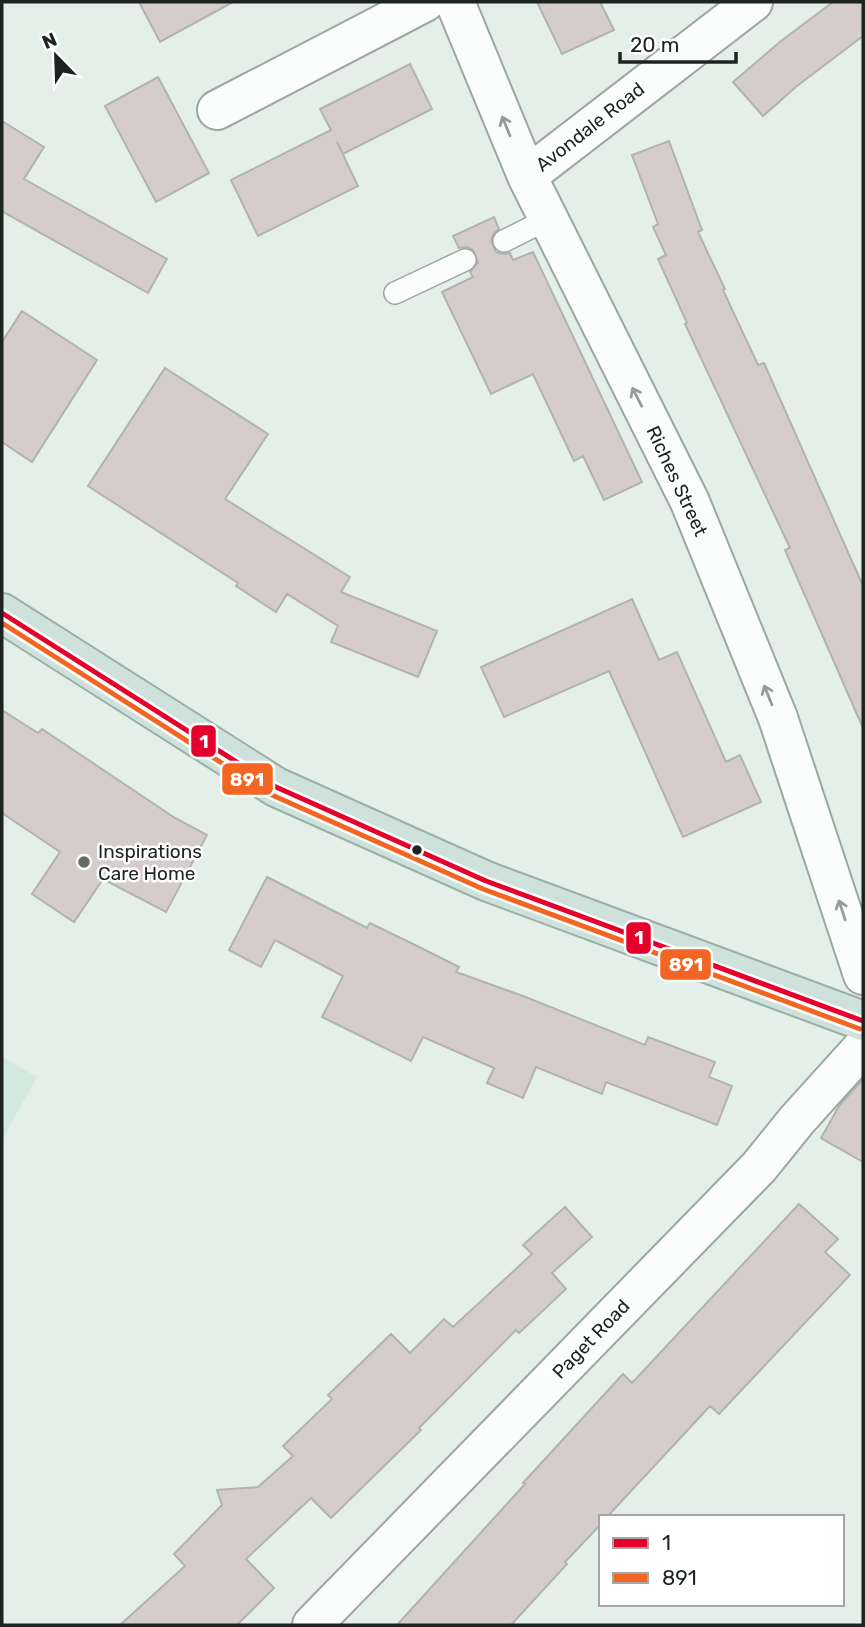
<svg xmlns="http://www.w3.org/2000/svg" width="865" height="1627" font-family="Rubik,sans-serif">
<rect width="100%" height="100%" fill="#e4efea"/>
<path fill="#d3e8de" d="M2 1057 37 1077 2 1140Z"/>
<path fill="#d5cdcb" stroke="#b2b3b1" stroke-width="2" d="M139 2H233L160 42Z
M537 2H600L614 30 562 54Z
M833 2H863V36L797 86 763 116 733 82 781 41Z
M410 64 432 109 343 154 337 142 358 186 258 236 231 180 331 130 320 109Z
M158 77 209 173 156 202 105 106Z
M2 121 44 147 24 179 167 259 148 293 3 212 2 214Z
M669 141 702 230 698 232 725 289 723 290 758 365 764 363 863 586V728L785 550 790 548 685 324 687 323 658 259 666 255 653 227 658 224 632 155Z
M494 217 499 229 493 234 491 241 496 252 503 254 510 253 513 260 533 252 642 482 604 500 583 456 574 461 533 374 491 394 442 292 473 277 470 272 478 262 473 250 467 247 459 248 453 236Z
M22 311 97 360 32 462 2 442V342Z
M165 368 268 434 225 499 350 577 341 592 437 631 418 677 331 642 338 626 287 594 276 612 236 586 238 583 88 486Z
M632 599 659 660 677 652 726 762 740 755 761 802 683 837 609 671 504 717 481 667Z
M2 710 38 733 42 729 175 818 207 835 166 912 103 879 74 922 32 894 60 852 2 813Z
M267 877 367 928 370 923 413 944 459 967 456 972 523 996 645 1045 648 1037 715 1062 709 1077 732 1086 717 1125 606 1082 602 1094 536 1067 523 1098 487 1083 494 1068 423 1037 411 1061 322 1017 343 976 275 940 261 967 229 950Z
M863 1079V1162L821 1138 839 1106Z
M799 1204 838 1239 825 1252 850 1275 719 1414 710 1406 607 1517H601V1524L565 1562 567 1564 511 1625H397L525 1484 523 1483 623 1374 632 1383Z
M565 1207 592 1237 552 1273 566 1289 519 1333 516 1330 419 1428 421 1430 331 1518 311 1498 246 1559 274 1588 237 1625H120L185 1566 174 1554 222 1505 217 1490 258 1487 293 1456 283 1446 332 1399 328 1395 391 1334 410 1353 444 1319 453 1327 532 1254 523 1245Z"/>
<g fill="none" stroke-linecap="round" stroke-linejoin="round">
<g stroke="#9ea6a2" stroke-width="24">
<path id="lane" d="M504 241 548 219
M395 293 465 260"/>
</g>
<g stroke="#9ea6a2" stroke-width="42">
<path id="street" d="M455 2 527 176 690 502 778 718 863 975
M217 110 425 2
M527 176 753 2"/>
</g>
<g stroke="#9ea6a2" stroke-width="42">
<path id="secondary" d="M312 1625 759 1167 797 1120 863 1047"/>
</g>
<g stroke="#98b1a8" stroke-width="42">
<path id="highway" d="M2 613 276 787 486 881 863 1021"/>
</g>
<use href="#lane" stroke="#fbfdfc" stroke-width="21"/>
<use href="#street" stroke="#fbfdfc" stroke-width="38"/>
<use href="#secondary" stroke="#fbfdfc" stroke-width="38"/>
<use href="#highway" stroke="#cee1db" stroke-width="38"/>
<g stroke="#fff" stroke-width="10">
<path id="bus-1" d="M2 613 276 787 486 881 863 1021"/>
</g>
<g stroke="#fff" stroke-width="10">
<path id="bus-2" d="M2 623 272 795 483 889 860 1029"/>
</g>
<use href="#bus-1" stroke="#e4002b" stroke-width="5"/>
<use href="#bus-2" stroke="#f26522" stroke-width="5"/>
</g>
<defs><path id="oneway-shaft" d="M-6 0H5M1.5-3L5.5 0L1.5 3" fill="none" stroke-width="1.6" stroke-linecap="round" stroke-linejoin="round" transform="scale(1.75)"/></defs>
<g stroke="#979b99">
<use href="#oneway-shaft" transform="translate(506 126) rotate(-112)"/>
<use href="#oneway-shaft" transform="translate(637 397) rotate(-117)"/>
<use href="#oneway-shaft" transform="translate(768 695) rotate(-112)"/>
<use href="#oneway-shaft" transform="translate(842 910) rotate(-108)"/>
</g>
<circle fill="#1c2421" stroke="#fff" stroke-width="2.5" cx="417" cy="850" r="6"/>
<circle fill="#626b67" stroke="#fff" stroke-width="2.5" cx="84" cy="862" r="7"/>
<g text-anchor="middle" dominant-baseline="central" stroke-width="5" stroke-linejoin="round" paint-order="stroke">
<g font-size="19" fill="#1c2421" stroke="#fff">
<text transform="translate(590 127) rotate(-38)">Avondale Road</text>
<text transform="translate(677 481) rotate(65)">Riches Street</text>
<text transform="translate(591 1339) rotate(-46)">Paget Road</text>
</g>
<g font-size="19" fill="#1c2421" stroke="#fff" text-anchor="start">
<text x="98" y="851">Inspirations<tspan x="98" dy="22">Care Home</tspan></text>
</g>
</g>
<g stroke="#fff" stroke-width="2.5">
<rect x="190" y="724" width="27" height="34" rx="7" fill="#e4002b"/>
<rect x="221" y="762" width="53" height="34" rx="7" fill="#f26522"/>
<rect x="625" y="921" width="27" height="34" rx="7" fill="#e4002b"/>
<rect x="659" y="948" width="53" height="33" rx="7" fill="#f26522"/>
</g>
<g font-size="19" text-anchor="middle" font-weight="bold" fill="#fff">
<text x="204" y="748">1</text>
<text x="247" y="786">891</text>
<text x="639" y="944">1</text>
<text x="686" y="971">891</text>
</g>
<rect width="865" height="1627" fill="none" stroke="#1c2421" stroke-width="7"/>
<rect x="599" y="1515" width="245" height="91" fill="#ffffff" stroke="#a4a7a6" stroke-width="2"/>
<rect x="613" y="1538" width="35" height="10" fill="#e4002b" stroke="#a4a7a6" stroke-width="2"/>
<text x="662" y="1550" font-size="21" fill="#1c2421">1</text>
<rect x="613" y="1573" width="35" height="10" fill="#f26522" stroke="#a4a7a6" stroke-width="2"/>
<text x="662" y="1585" font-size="21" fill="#1c2421">891</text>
<g transform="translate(56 56) rotate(337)" stroke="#ffffff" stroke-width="5" paint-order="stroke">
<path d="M0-5L12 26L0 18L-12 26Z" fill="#1c2421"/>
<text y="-10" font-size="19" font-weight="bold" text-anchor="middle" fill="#1c2421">N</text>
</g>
<path d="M620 52v10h116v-10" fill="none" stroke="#1c2421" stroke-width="3.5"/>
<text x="630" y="52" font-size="21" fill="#1c2421" stroke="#ffffff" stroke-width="5" paint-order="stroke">20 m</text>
</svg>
